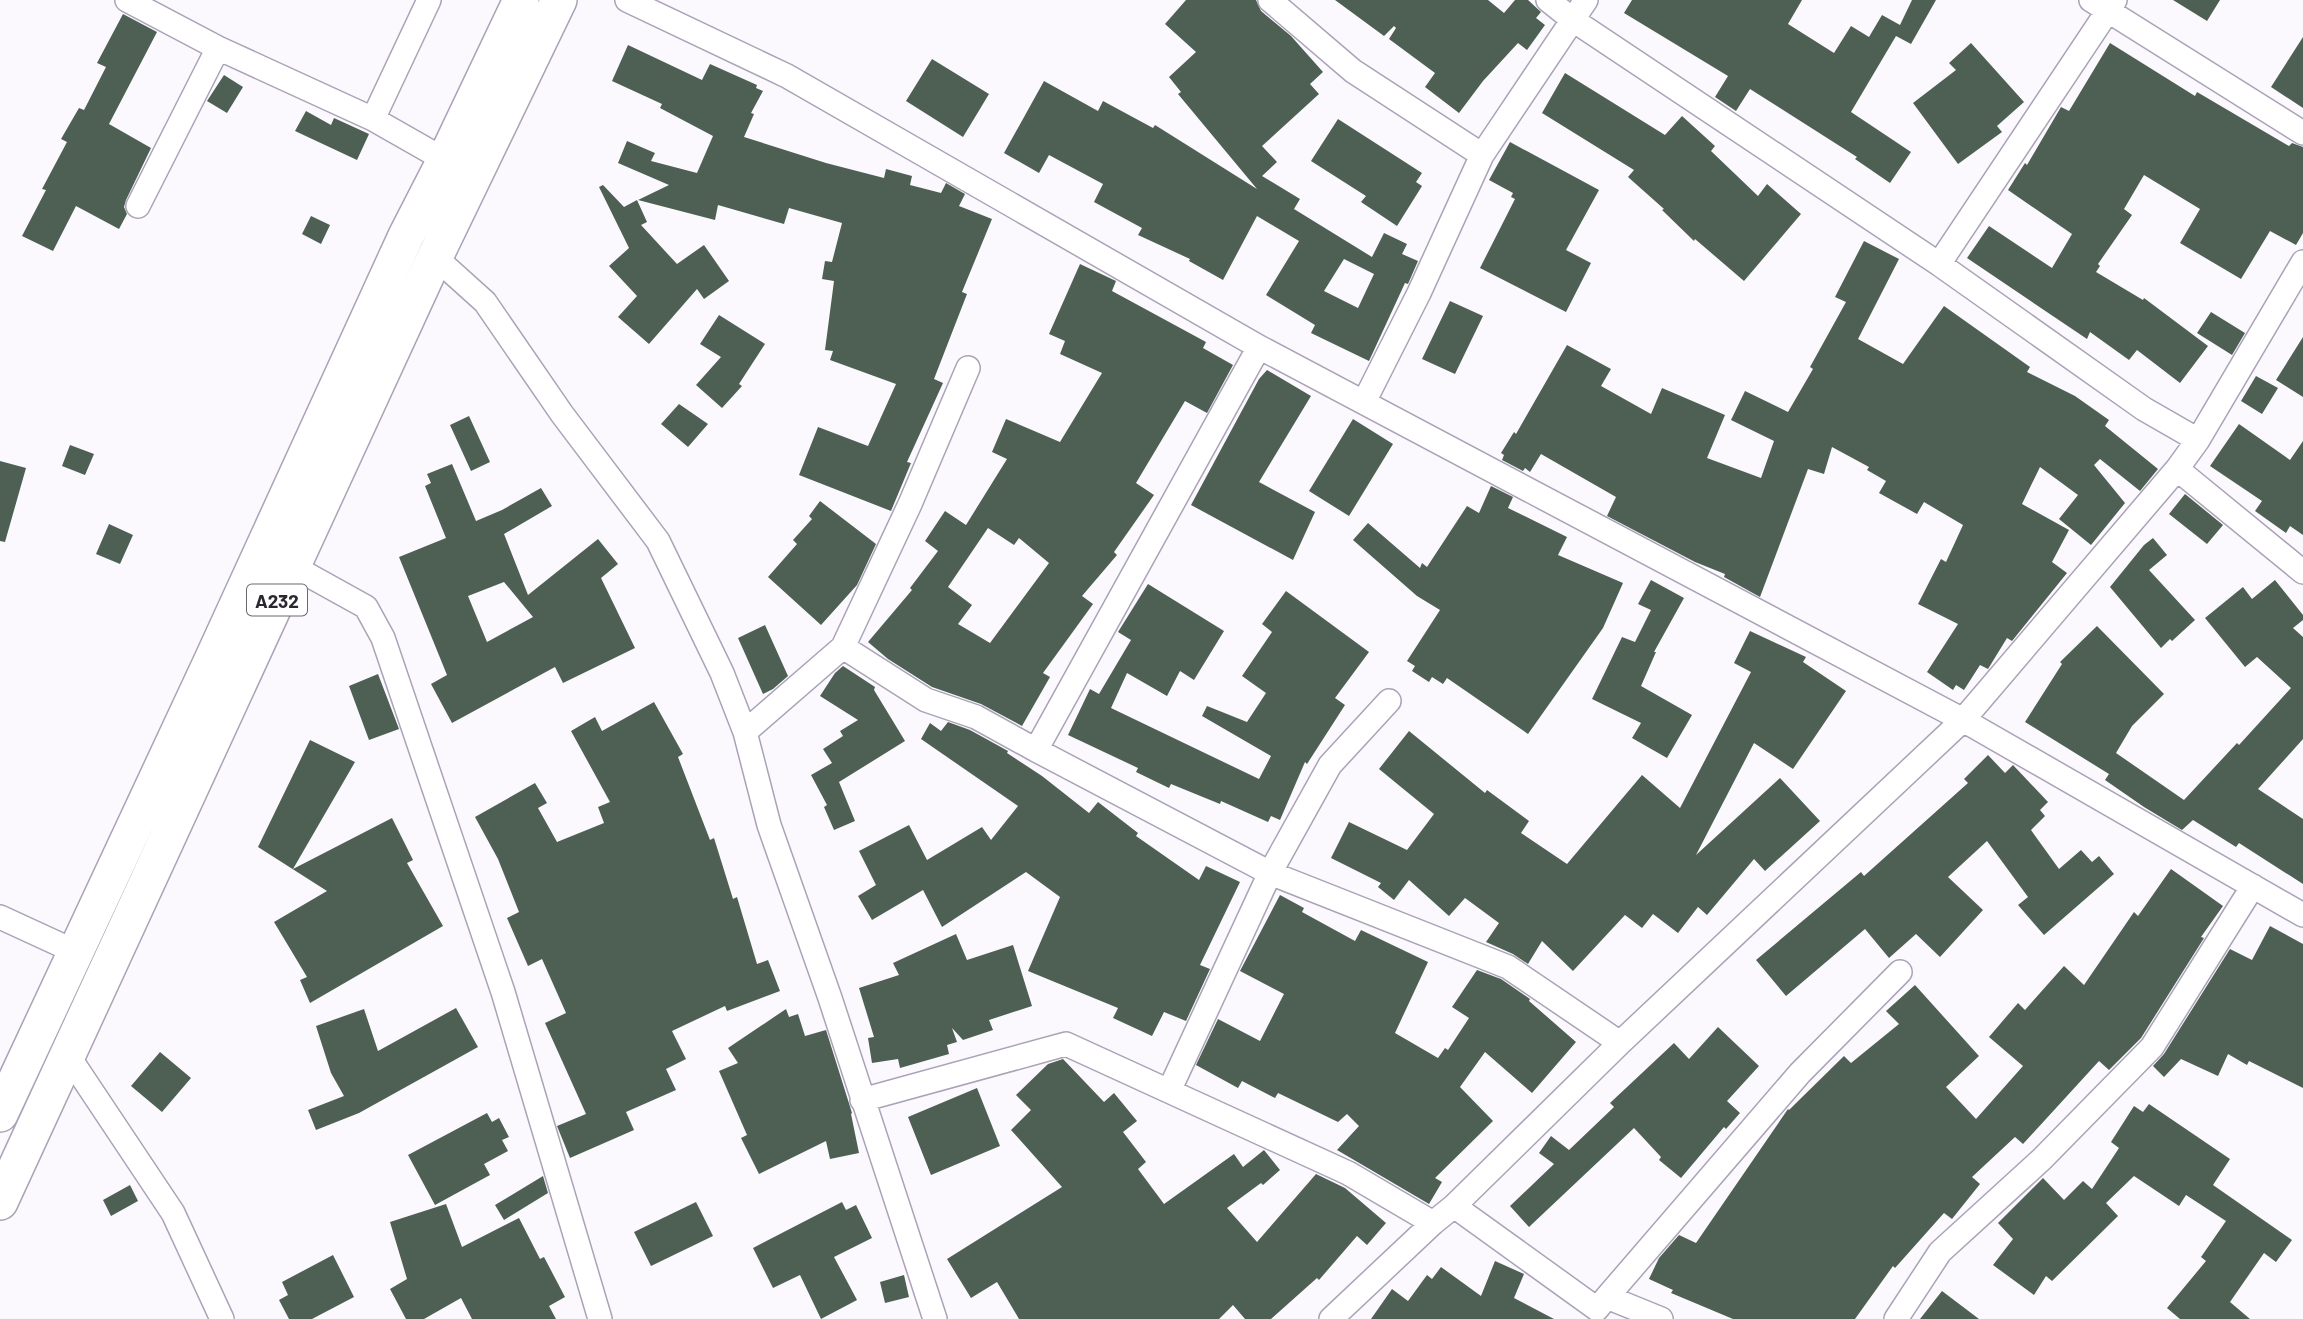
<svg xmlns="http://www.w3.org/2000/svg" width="2303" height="1319" font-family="Barlow,sans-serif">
<rect width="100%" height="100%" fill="#fbf9fe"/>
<path fill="#4d6053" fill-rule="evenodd" d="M1186 0H1256L1261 11 1291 36 1323 72 1310 84 1319 94 1262 146 1277 162 1262 176 1300 199 1294 209 1372 257 1384 233 1407 244 1402 254 1418 261 1408 284 1405 283 1369 361 1311 333 1315 325 1266 295 1299 241 1257 216 1223 280 1189 261 1190 259 1138 235 1142 228 1094 202 1103 184 1049 155 1039 173 1004 153 1044 81 1098 111 1103 101 1153 128 1155 125 1257 189 1178 94 1181 92 1169 77 1196 52 1165 24ZM1344 259 1374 274 1358 308 1324 291Z
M1335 0H1488L1504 13 1515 0H1528L1541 12 1536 18 1545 25 1527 50 1518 43 1483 81 1459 113 1425 87 1435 73 1389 39 1396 28 1394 26 1384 36Z
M1632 0H1802L1788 24 1834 53 1851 26 1869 37 1882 15 1900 25 1912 0H1936L1911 44 1896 36 1851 112 1911 152 1890 183 1855 159 1857 157 1750 89 1736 111 1715 97 1728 76 1624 13Z
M2173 0H2220L2207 21Z
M123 14 157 32 109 124 151 148 126 200 124 207 127 214 119 229 76 206 53 251 22 236 46 190 42 189 67 142 61 139 79 108 84 110 106 67 97 63Z
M2303 37V108L2271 87Z
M1971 43 2024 102 1997 126 2002 132 1958 164 1913 103 1956 70 1949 63Z
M2110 43 2195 96 2197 92 2289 146 2292 143 2303 147V233L2296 245 2270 231 2241 279 2180 243 2200 209 2144 175 2124 209 2132 215 2098 264 2100 266 2096 272 2143 300 2144 298 2208 346 2180 383 2137 350 2129 360 2090 332 2087 339 1967 258 1989 226 2052 268 2072 234 2008 190 2025 163 2027 165 2061 107 2069 111Z
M628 45 702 80 710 64 757 85 756 88 763 91 751 113 754 114 744 137 826 163 884 178 886 169 912 176 910 185 941 193 946 183 965 194 959 206 992 219 962 292 967 294 934 379 943 383 907 462 911 463 891 511 799 475 818 427 868 446 896 384 830 360 833 351 825 350 834 281 822 279 825 261 832 262 842 223 789 208 784 224 718 205 715 220 638 200 669 185 618 163 627 141 655 153 651 161 697 173 713 136 660 108 662 104 612 81Z
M932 59 989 94 963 137 906 101Z
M1565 73 1665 135 1682 116 1715 146 1711 151 1758 196 1767 184 1801 214 1744 281 1695 239 1694 241 1662 210 1664 209 1628 177 1634 170 1542 113Z
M224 75 243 87 227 113 207 101Z
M306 111 331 125 334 118 369 134 357 160 295 131Z
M1338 119 1422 173 1416 182 1422 186 1397 226 1361 202 1366 196 1311 161Z
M1510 142 1599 190 1566 250 1591 263 1566 312 1480 268 1515 199 1511 197 1513 193 1489 180Z
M603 185 624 207 637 200 647 222 641 225 677 264 704 245 729 281 704 299 697 289 649 344 618 317 637 296 609 266 629 248 599 187Z
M311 216 330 225 321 244 302 234Z
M1864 241 1899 259 1858 339 1903 364 1944 306 2030 367 2027 372 2075 396 2109 420 2105 426 2158 469 2140 491 2100 459 2094 465 2125 503 2091 545 2059 519 2078 495 2040 467 2022 504 2069 530 2052 562 2067 573 2012 641 2007 638 1988 669 1980 665 1964 690 1956 685 1953 690 1927 672 1958 624 1918 604 1941 559 1946 562 1963 525 1924 502 1917 514 1879 493 1886 481 1867 470 1869 467 1832 447 1824 474 1808 469 1760 597 1724 577 1725 574 1695 562 1607 516 1616 497 1541 454 1530 472 1525 468 1523 471 1502 460 1504 455 1501 453 1514 432 1516 434 1567 345 1611 369 1601 386 1651 414 1662 388 1725 415 1707 458 1761 478 1774 441 1731 420 1745 391 1788 412 1813 369 1810 367 1846 302 1835 297Z
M1080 264 1116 281 1112 291 1206 342 1203 348 1233 365 1207 413 1185 401 1136 483 1154 495 1114 552 1117 555 1082 596 1093 604 1043 673 1050 677 1022 726 981 704 932 687 888 659 868 642 912 590 910 588 938 551 925 541 945 511 966 525 1007 459 992 452 1006 419 1060 442 1102 373 1060 354 1065 341 1049 334ZM988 528 1014 545 1019 538 1049 563 990 643 958 624 972 605 948 587Z
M1450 301 1483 316 1455 374 1422 359Z
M2211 312 2245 333 2232 355 2197 333Z
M719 315 765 344 739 384 742 386 722 408 696 385 721 357 700 344Z
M2303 337V397L2276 380Z
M1267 370 1311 396 1259 482 1315 512 1293 560 1191 505 1259 379Z
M2256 376 2278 388 2262 414 2241 401Z
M679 404 708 424 688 447 661 424Z
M469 416 490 462 471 471 450 425Z
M1353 419 1393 444 1349 516 1309 491Z
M2239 424 2290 460 2303 441V535L2290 526 2286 533 2255 511 2262 501 2210 466Z
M70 445 94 454 85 475 62 466Z
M0 461 26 468 5 542 0 541Z
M452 464 476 521 502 510 541 488 552 506 504 534 528 595 598 539 618 564 601 578 635 648 563 683 555 667 452 723 431 684 447 675 399 557 446 538 425 486 431 483 427 474ZM504 582 533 617 487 642 468 596Z
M1491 486 1513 497 1508 508 1567 537 1558 555 1623 583 1603 628 1528 734 1447 678 1443 684 1432 677 1429 682 1412 671 1415 666 1407 661 1440 610 1417 596 1353 540 1368 523 1420 568 1422 563 1427 567 1467 506 1479 513Z
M2185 494 2223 525 2207 544 2169 514Z
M820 501 876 544 857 585 821 625 768 577 797 544 793 540 812 519 809 516Z
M109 524 133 535 120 564 96 554Z
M2153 538 2167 555 2149 570 2195 620 2172 641 2170 639 2161 648 2110 587 2144 545Z
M1651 580 1684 598 1654 652H1656L1641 686 1692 715 1667 758 1632 738 1641 723 1592 699 1622 637 1635 642 1651 610 1638 604Z
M2275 580 2303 615V620L2293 628 2303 637V739L2258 789 2303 819V884L2239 843 2236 847 2193 820 2182 830 2144 807 2105 780 2109 774 2025 722 2062 664 2060 662 2097 626 2164 694 2132 726 2116 753 2184 800 2237 743 2239 745 2291 688 2257 657 2245 667 2205 618 2243 587 2252 599Z
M1148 584 1224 631 1194 680 1180 671 1167 696 1127 673 1111 708 1259 779 1271 756 1202 716 1207 706 1247 722 1266 693 1242 676 1272 632 1262 624 1286 591 1369 652 1335 698 1345 705 1307 764 1305 762 1280 820 1271 816 1268 822 1221 801 1220 804 1171 784 1169 788 1136 772 1138 768 1068 735 1090 689 1099 694 1131 640 1118 632Z
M765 625 788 676 773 689 763 694 738 638Z
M1750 631 1806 657 1803 662 1846 691 1793 769 1754 743 1696 855 1780 778 1820 821 1765 871 1754 859 1707 915 1698 907 1678 933 1653 914 1642 928 1625 915 1573 971 1542 941 1528 964 1513 954 1486 942 1499 923 1465 898 1449 916 1409 880 1394 900 1378 887 1381 883 1331 858 1349 822 1407 850 1434 814 1379 769 1409 731 1485 793 1487 790 1529 821 1521 833 1567 864 1642 775 1680 808 1751 672 1734 663Z
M843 666 875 687 874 690 905 741 839 782 855 821 834 830 824 807 827 805 811 775 832 763 823 749 843 736 840 731 858 720 820 696 835 673Z
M378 674 399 729 369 740 349 686Z
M654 702 683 754 678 757 710 840 714 838 733 899 737 897 757 964 768 960 780 991 727 1011 725 1006 672 1031 686 1059 666 1069 676 1090 626 1112 634 1130 570 1158 557 1126 586 1114 545 1023 566 1013 542 959 528 966 507 918 519 912 498 859 475 817 535 783 547 803 538 808 557 842 604 823 598 807 610 802 571 731 595 717 602 731Z
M948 722 970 730 1008 751 1007 753 1042 776 1089 813 1098 802 1138 833 1136 836 1199 880 1206 866 1240 882 1200 965 1210 969 1186 1021 1164 1012 1152 1036 1113 1018 1118 1008 1028 971 1060 897 1026 872 942 927 923 890 872 920 858 896 876 885 859 851 909 825 927 860 982 827 991 840 1018 806 921 739 930 723 941 731Z
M310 740 355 762 293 869 392 818 413 860 407 863 443 926 310 1003 300 980 307 977 274 922 327 891 258 847Z
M1988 755 2005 773 2013 765 2048 802 2040 810 2045 816 2031 830 2059 869 2081 850 2092 862 2099 856 2114 874 2044 935 2018 905 2028 897 1987 841 1948 877 1983 910 1940 957 1916 934 1889 958 1865 929 1786 996 1756 960 1861 872 1864 876 1968 783 1964 779Z
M2171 869 2223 906 2201 937 2204 938 2141 1038 2109 1070 2099 1061 2023 1144 2015 1137 1972 1177 1980 1184 1952 1219 1944 1213 1895 1268 1893 1266 1855 1319H1733L1671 1293 1673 1290 1649 1279 1659 1258 1679 1235 1696 1243 1788 1109 1789 1110 1844 1056 1851 1063 1899 1024 1886 1011 1915 985 1979 1056 1946 1087 1976 1119 2023 1066 1989 1037 2018 1003 2025 1010 2064 966 2084 985 2134 912 2138 916Z
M1280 895 1304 908 1302 912 1355 941 1361 930 1428 962 1395 1033 1438 1058 1445 1048 1448 1050 1469 1018 1452 1007 1477 970 1501 979 1530 999 1529 1001 1576 1042 1532 1093 1485 1052 1460 1087 1493 1121 1435 1178 1442 1182 1429 1204 1337 1150 1359 1126 1347 1114 1338 1122 1278 1093 1275 1098 1242 1081 1238 1088 1196 1065 1218 1019 1260 1041 1284 994 1240 971Z
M2270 926 2303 944V1088L2249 1061 2247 1065 2228 1054 2218 1076 2181 1059 2164 1077 2153 1066 2164 1054 2230 949 2252 960Z
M956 934 967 960 1013 945 1032 1006 989 1020 993 1030 963 1040 952 1028 957 1042 947 1045 949 1054 900 1068 898 1059 872 1063 868 1038 874 1037 859 988 899 975 893 963Z
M456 1008 478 1047 359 1113 316 1130 308 1110 344 1096 331 1073 316 1026 364 1009 378 1051Z
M786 1009 789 1017 798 1014 805 1036 826 1030 852 1113 851 1114 859 1153 830 1159 826 1141 759 1174 741 1138 747 1135 719 1071 738 1063 728 1048Z
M1718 1027 1759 1066 1727 1101 1740 1113 1726 1129 1724 1127 1681 1178 1659 1160 1661 1157 1634 1128 1529 1227 1510 1206 1554 1164 1539 1153 1551 1136 1569 1150 1614 1107 1610 1103 1674 1043 1689 1059Z
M160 1052 191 1078 162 1112 131 1086Z
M1063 1059 1104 1102 1114 1093 1137 1121 1123 1132 1146 1162 1138 1169 1164 1204 1234 1154 1243 1167 1264 1150 1280 1170 1263 1185 1261 1183 1227 1208 1257 1242 1316 1174 1345 1188 1386 1223 1367 1245 1357 1236 1319 1280 1317 1278 1271 1319H1245L1233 1305 1219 1319H1019L997 1282 971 1298 947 1259 1062 1187 1011 1130 1031 1110 1016 1095 1048 1064Z
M977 1088 1000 1146 931 1175 908 1117Z
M2149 1104 2230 1159 2213 1185 2292 1240 2276 1262 2264 1253 2230 1302 2250 1319H2180L2167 1308 2206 1261 2201 1257 2226 1221 2186 1195 2179 1206 2134 1176 2106 1203 2118 1216 2052 1281 2046 1276 2034 1295 1993 1265 2013 1239 1998 1223 2043 1178 2064 1200 2083 1181 2092 1189 2119 1148 2111 1142 2134 1106 2143 1112Z
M487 1113 492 1122 499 1118 509 1137 502 1140 508 1151 484 1164 490 1175 435 1205 408 1155Z
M543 1176 548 1193 504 1220 495 1205Z
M130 1185 138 1201 111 1216 103 1200Z
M696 1202 713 1236 651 1266 634 1232Z
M842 1202 846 1210 856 1205 872 1238 834 1257 857 1300 821 1319 800 1275 773 1288 753 1248Z
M446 1204 462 1247 519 1218 540 1259 544 1257 565 1297 549 1306 556 1319H472L461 1298 424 1319H406L390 1289 407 1279 390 1222Z
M333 1255 354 1297 312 1319H289L279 1300 288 1295 282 1282Z
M1495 1261 1524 1274 1514 1298 1554 1319H1371L1392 1289 1408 1301 1427 1275 1432 1279 1441 1267 1481 1296Z
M904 1275 909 1297 885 1303 880 1282Z
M1942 1291 1979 1319H1920Z"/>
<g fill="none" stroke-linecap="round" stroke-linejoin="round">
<g stroke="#aaa3b7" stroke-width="26">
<path id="minor" d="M127 0 218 48 373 119 445 160
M627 0 787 76 1259 347 1963 720 2303 915
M1270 0 1353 71 1482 155
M1548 0 1573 20 1939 264 2144 409 2198 440
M2091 0 2303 133
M373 119 429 0
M138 206 218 48
M435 257 485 302 562 414 658 541 722 673 745 732 769 825 830 998 935 1319
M1939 264 2115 0
M1259 347 1036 750 1270 873 1508 967 1620 1043
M1364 402 1419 293 1482 155 1586 0
M2177 469 2303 572
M292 566 366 607 383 638 503 992 600 1319
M843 647 926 700 976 717 1036 750
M745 732 843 647 910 504 968 368
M0 917 76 952
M69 1057 173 1213 222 1319
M1169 1091 1270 873 1330 765 1389 701
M862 1100 1066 1044 1348 1173 1433 1223
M1454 1206 1597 1309 1607 1297 1661 1319
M1607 1297 1800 1073 1900 972
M1331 1319 1433 1223 1454 1206 1620 1043 1963 720 2177 469 2198 440 2303 262
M1896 1319 1940 1252 2042 1159 2152 1047 2253 886"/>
</g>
<g stroke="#aaa3b7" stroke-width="38">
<path id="highway" d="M0 1114 212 660 406 236 445 160 521 0
M0 1202 435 257 559 0"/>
</g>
<use href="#minor" stroke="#fff" stroke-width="23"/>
<use href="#highway" stroke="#fff" stroke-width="35"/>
</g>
<g text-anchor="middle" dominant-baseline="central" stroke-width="7" stroke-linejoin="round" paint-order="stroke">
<rect fill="#fff" stroke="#6a686e" stroke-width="2" x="247" y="584.5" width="60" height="31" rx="5"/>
<g font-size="19" font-weight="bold" fill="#2a2730">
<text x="277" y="600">A232</text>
</g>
</g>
</svg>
